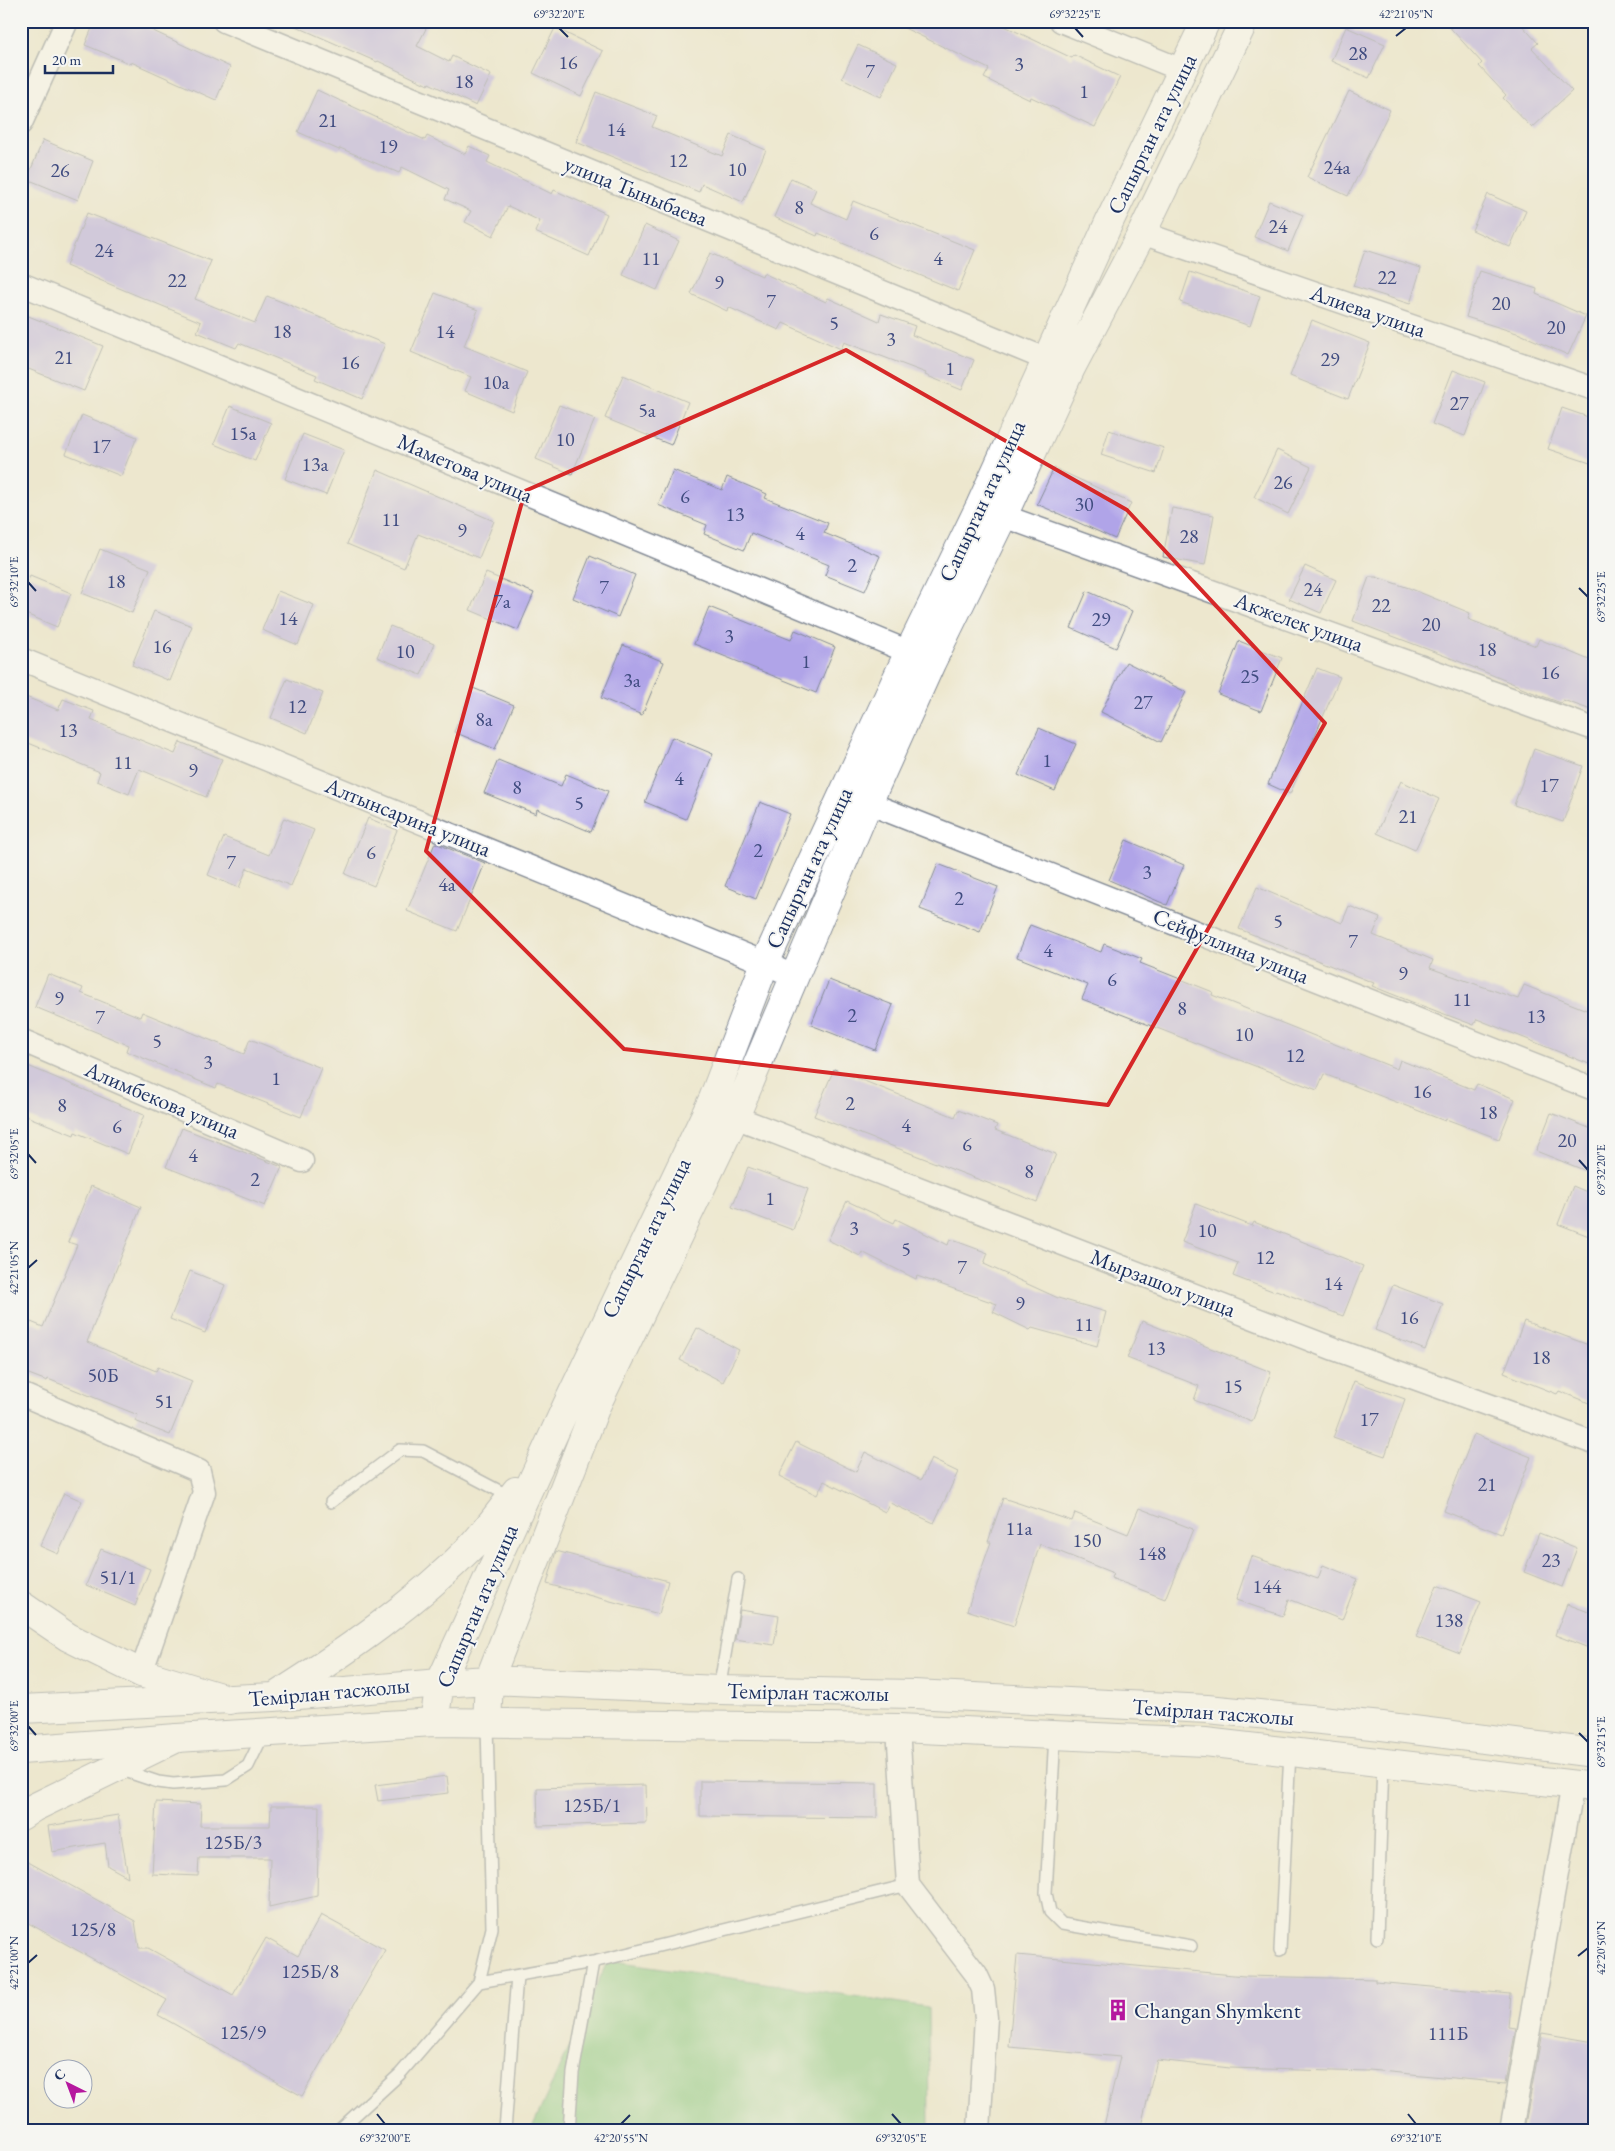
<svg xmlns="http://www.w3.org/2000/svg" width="1615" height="2151" font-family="'EB Garamond',serif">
<rect width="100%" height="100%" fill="#f6f6f2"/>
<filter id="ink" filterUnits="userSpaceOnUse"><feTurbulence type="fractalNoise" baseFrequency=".02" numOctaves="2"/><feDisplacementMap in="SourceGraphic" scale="10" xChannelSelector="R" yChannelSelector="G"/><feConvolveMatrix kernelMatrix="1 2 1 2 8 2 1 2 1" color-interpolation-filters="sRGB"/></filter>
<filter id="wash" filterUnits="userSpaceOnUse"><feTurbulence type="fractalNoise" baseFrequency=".0096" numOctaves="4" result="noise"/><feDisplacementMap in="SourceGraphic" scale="20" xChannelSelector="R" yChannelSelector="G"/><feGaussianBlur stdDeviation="1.12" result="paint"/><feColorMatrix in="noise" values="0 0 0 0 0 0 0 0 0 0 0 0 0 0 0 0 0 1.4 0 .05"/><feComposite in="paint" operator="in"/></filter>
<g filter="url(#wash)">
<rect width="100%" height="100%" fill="#ede7ce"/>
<path fill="#86ca84" stroke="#507c71" d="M608 1960 928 2007 929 2130H531Z"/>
<g id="blocks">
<path fill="#b0a4e8" d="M95 21H132L230 67 216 100 131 62V64L85 45Z
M284 21H383L399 28 403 21H430L417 46 449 62 452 56 491 75 476 106 429 83 428 85 378 61 377 62Z
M890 21H994L1072 58 1074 55 1120 77 1095 127 1031 97 1030 100 984 78 989 69Z
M1444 21H1518L1538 43 1532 48 1572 91 1532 128 1503 98 1506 95 1479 66 1482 63Z
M1346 27 1385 44 1369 78 1331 61Z
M555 28 603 51 581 96 533 73Z
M858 45 897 63 881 97 842 78Z
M317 90 425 140 427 136 465 154 469 146 490 156 487 162 552 194 554 190 607 214 589 256 535 232 540 221 508 206 493 236 465 222 471 211 445 199 449 190 402 167 399 173 340 148 339 150 298 132Z
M1349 91 1390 110 1348 196 1307 177Z
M596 92 657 116 652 127 722 156 731 135 766 150 743 202 702 184 699 192 576 142Z
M43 140 93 161 78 200 27 179Z
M791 178 816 189 810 203 846 219 853 201 975 250 958 291 818 233 817 236 774 217Z
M1488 194 1526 211 1510 247 1472 230Z
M1269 201 1303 215 1288 251 1254 237Z
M87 213 211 261 195 299 255 323 267 296 385 344 362 399 315 379 317 375 239 343 236 348 197 332 201 322 66 266Z
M645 225 679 241 657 290 623 275Z
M1365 250 1421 268 1410 304 1353 286Z
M710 253 762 276 763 273 826 302 828 298 879 321 881 314 915 326 912 335 974 360 962 390 925 375 926 373 844 342 841 349 783 323 779 330 728 307 727 311 691 294Z
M1480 271 1537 289 1536 294 1586 316 1568 355 1520 334 1466 317Z
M1190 272 1260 296 1250 326 1180 302Z
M435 293 478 310 464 346 527 372 512 411 465 391 471 377 411 352Z
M21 313 103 346 84 391 21 366Z
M1312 320 1370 343 1348 399 1290 376Z
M1453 370 1485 382 1465 436 1432 424Z
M623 375 688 402 671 445 605 418Z
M559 405 595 419 572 474 536 459Z
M230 406 271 423 255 461 214 444Z
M1562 408 1594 419V453L1590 463 1548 449Z
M82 415 137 437 121 476 66 454Z
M1109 430 1164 448 1156 473 1101 455Z
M303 434 344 450 326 495 285 479Z
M1277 450 1311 467 1288 514 1254 497Z
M1054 468 1131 503 1115 539 1037 504Z
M377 470 494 521 479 558 418 534 404 568 347 544Z
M673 470 722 490 727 477 767 494 765 498 828 523 824 533 880 556 865 591 825 575 829 565 751 533 744 550 704 534 707 525 658 505Z
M1172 508 1214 515 1205 565 1163 557Z
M100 549 150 569 132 613 82 593Z
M590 556 635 575 618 617 573 598Z
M1305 566 1336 580 1321 613 1289 599Z
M486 573 534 593 518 630 470 610Z
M30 576 71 593 57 627 21 612V598Z
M1369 577H1376L1409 588 1470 613 1468 619 1536 646 1539 639 1594 662V711L1563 700 1561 703 1529 691 1519 687V686L1453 659 1353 621Z
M278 591 314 605 298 645 262 630Z
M1087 591 1132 611 1116 648 1071 628Z
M709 607 791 640 795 630 835 647 816 693 694 644Z
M154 611 192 626 170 681 132 665Z
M390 626 434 644 421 675 377 657Z
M1239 641 1282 658 1261 711 1218 694Z
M623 645 664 662 642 715 601 698Z
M1126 662 1186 692 1161 742 1101 712Z
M1317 668 1340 677 1290 794 1268 784Z
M287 679 323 693 307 733 271 718Z
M473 688 514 705 495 749 454 732Z
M21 695 58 710 63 699 94 711 91 720 175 754 180 742 222 759 206 797 139 769 129 794 97 781 100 772 21 740Z
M1039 728 1076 744 1055 791 1018 775Z
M672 737 713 754 686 819 645 802Z
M1534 749 1583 766 1563 822 1514 805Z
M498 760 561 786 566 774 608 791 591 832 537 809 536 814 484 793Z
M1401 781 1439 799 1415 850 1377 833Z
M760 802 790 814 756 899 725 886Z
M284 818 314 830 291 886 247 868 239 888 208 875 224 837 269 855Z
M368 818 397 830 374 886 345 874Z
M1126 840 1184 865 1167 905 1109 880Z
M435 843 485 863 457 931 407 911Z
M938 864 998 887 980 932 920 909Z
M1257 887 1342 923 1349 906 1380 918 1373 935 1433 960 1430 968 1518 999 1524 985 1594 1013V1066L1477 1019 1474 1025 1412 1002 1372 986 1374 983 1239 929Z
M1030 925 1101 952 1104 944 1142 959 1140 963 1213 992 1212 995 1397 1069 1400 1060 1474 1090 1477 1084 1515 1099 1499 1139 1446 1119 1445 1121 1324 1074 1317 1090 1082 999 1088 985 1017 957Z
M48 974 83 988 81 993 140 1017 142 1012 244 1054 250 1039 321 1068 301 1117 218 1084 216 1088 126 1051 128 1045 35 1007Z
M829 980 893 1005 875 1050 811 1025Z
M21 1063 144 1115 128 1154 75 1132 74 1135 21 1114Z
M834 1069 955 1117 958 1110 997 1125 995 1130 1056 1154 1037 1202 814 1116Z
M1551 1113 1594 1130V1161L1589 1172 1536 1151Z
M182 1128 282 1167 265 1206 166 1167Z
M748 1167 808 1189 793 1230 732 1207Z
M91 1186 141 1207 87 1342 156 1371 158 1367 192 1381 170 1435 135 1421 138 1415 48 1379 47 1381 21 1371V1345L31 1322 43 1327 77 1245 68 1242Z
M1573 1186 1594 1195V1238L1558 1224Z
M847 1201 894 1223 896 1219 948 1245 950 1239 988 1253 984 1264 1058 1298 1106 1312 1097 1346 1032 1328 1030 1330 993 1312 997 1304 917 1276 916 1279 862 1252 860 1256 828 1240Z
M1196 1204 1252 1226 1254 1222 1363 1266 1343 1316 1276 1290 1275 1292 1233 1276 1238 1263 1182 1242Z
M190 1271 225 1285 205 1333 170 1319Z
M1393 1285 1443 1304 1425 1350 1375 1330Z
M1142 1321 1271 1372 1252 1422 1194 1400 1199 1386 1127 1358Z
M1524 1321 1594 1347V1405L1559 1391 1557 1394 1504 1373Z
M697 1328 739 1350 723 1382 680 1360Z
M1354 1381 1405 1399 1385 1456 1333 1438Z
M1474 1434 1531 1457 1501 1534 1444 1511Z
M796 1442 856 1472 865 1452 921 1480 931 1459 958 1472 934 1523 890 1503 885 1512 824 1481 817 1495 779 1476Z
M64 1493 82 1501 58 1554 40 1546Z
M1003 1498 1072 1521 1075 1513 1128 1534 1139 1508 1193 1529 1165 1599 1111 1578 1113 1573 1040 1544 1014 1626 967 1610 991 1542H988Z
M1539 1533 1577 1548 1562 1587 1524 1572Z
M101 1549 150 1569 135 1606 86 1585Z
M556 1551 668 1581 659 1614 547 1584Z
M1251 1556 1318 1579 1323 1565 1358 1579 1342 1620 1289 1599 1283 1616 1236 1600Z
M1437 1585 1481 1602 1460 1654 1416 1637Z
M1567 1604 1594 1614V1650L1555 1635Z
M740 1610 779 1616 774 1645 735 1639Z
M447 1776 449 1793 378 1801 375 1785Z
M700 1781 877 1783V1818L700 1816Z
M646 1785 647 1823 538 1826 537 1788Z
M156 1802 201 1804 200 1826H270L271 1806H319L317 1896 269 1907 270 1858H199L198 1876 152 1874Z
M118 1815 128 1877 108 1866 105 1843 52 1852 48 1826Z
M21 1858 135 1921 139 1948H148L233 1995 266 1938 298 1956 321 1915 385 1950 302 2096 158 2015 167 2000 21 1919Z
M1017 1955 1244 1976 1375 1979V1982L1511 1994 1508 2027 1516 2028 1506 2083 1369 2070 1368 2072 1230 2068 1157 2060 1140 2130H1103L1120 2057 1009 2047Z
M1542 2033 1594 2042V2130H1524Z"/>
</g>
</g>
<g filter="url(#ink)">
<use href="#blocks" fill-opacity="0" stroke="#848b96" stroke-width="1"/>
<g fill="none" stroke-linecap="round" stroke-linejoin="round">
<g stroke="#848b96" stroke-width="14">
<path id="service" d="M1591 21 1594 24
M331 1502 400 1450 423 1451 511 1497
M719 1690 738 1579
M1055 1735 1046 1893 1050 1912 1062 1924 1191 1946
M122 1770 158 1782 173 1784 226 1780 248 1766 264 1733
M1377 1938 1383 1763
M1280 1950 1290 1752
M479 1982 593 1962 908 1885
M339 2130 400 2074 479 1982 492 1928 487 1724
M505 2130 517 1976
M569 2130 573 2073 593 1962"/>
</g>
<g stroke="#848b96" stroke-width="25">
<path id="minor" d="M224 21 1048 360
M1061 21 1182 70
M21 123 67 21
M1142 233 1594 389
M21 284 909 652
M1003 516 1594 729
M21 659 765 963 795 977
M868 803 1594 1089
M21 1040 302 1161
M735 1117 1334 1349 1594 1443
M21 1394 199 1471 204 1492 141 1673
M898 1728 908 1885 976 1974 983 1989 986 2018 979 2130
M1511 2130 1573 1784"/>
</g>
<g stroke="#848b96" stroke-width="30">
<path id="primary" d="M279 1694C347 1651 416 1603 473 1545 488 1528 502 1509 516 1491
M21 1709 274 1697 440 1683 489 1680 719 1690 914 1694 1207 1709 1382 1726 1594 1753
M434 1722 440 1683 567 1405 713 1099 765 963 844 792 909 652 980 506 1110 220 1206 21
M487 1724 489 1680 596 1406 735 1117 868 803 931 663 1003 516 1071 368 1142 233 1244 21
M21 1750 177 1738 434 1722 898 1728 1205 1742 1594 1787"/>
</g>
<g stroke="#848b96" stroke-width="30">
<path id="trunk" d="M21 1605 68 1637 141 1673 230 1700
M21 1816 33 1808 177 1738"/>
</g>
<use href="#service" stroke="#fff" stroke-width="11"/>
<use href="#minor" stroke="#fff" stroke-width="22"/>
<use href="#primary" stroke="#fff" stroke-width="28"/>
<use href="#trunk" stroke="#fff" stroke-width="28"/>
</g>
</g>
<path d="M0 0H1615V2151H0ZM846 350 1127 510 1325 723 1108 1105 624 1049 426 851 525 491Z" fill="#ede7ce" fill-opacity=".55" fill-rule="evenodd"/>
<path fill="none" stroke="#d62828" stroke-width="4" stroke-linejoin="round" d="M846 350 1127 510 1325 723 1108 1105 624 1049 426 851 525 491Z"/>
<path fill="none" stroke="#1b2f5e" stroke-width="2" d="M559 28 568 37M1075 28 1083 37M1396 36 1406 28M28 582 36 591M1579 588 1588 597M28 1154 36 1163M1579 1160 1588 1170M28 1268 37 1260M28 1726 36 1735M1579 1733 1588 1742M1578 1956 1588 1948M28 1963 37 1955M377 2114 385 2124M892 2114 901 2124M1408 2114 1416 2124M621 2124 630 2115"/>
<defs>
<g id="building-bare" transform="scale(1.725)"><path d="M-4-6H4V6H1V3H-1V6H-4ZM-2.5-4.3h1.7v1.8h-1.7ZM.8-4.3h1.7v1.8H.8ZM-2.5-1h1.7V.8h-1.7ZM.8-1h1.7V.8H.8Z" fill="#b5179e" stroke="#f6f6f2" stroke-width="2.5" paint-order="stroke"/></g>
</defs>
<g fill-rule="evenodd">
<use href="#building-bare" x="1118" y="2010"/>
</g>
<g text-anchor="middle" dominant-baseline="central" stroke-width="4" stroke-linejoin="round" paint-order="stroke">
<g font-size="20" fill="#404c80">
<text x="1358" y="53">28</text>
<text x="568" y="62">16</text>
<text x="1019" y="64">3</text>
<text x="870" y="71">7</text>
<text x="464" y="81">18</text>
<text x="1084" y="91">1</text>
<text x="328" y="120">21</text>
<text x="616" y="129">14</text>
<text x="388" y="146">19</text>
<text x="678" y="160">12</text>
<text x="1337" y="167">24а</text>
<text x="737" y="169">10</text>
<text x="60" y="170">26</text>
<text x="799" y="207">8</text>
<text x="1278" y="226">24</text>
<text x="874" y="233">6</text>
<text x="104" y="250">24</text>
<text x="651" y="258">11</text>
<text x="938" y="258">4</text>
<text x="1387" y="277">22</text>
<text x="177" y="280">22</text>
<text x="719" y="282">9</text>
<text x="771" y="301">7</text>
<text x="1501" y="303">20</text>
<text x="834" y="323">5</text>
<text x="1556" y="327">20</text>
<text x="282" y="331">18</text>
<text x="445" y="331">14</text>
<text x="891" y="339">3</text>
<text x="64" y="357">21</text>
<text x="1330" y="359">29</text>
<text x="350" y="362">16</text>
<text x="950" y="368">1</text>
<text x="496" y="382">10а</text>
<text x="1459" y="403">27</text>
<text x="647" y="410">5а</text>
<text x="243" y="433">15а</text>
<text x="565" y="439">10</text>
<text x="101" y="446">17</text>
<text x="315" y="464">13а</text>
<text x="1283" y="482">26</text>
<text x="685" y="496">6</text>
<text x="1084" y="504">30</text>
<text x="735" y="514">13</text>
<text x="391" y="519">11</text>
<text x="462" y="530">9</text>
<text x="800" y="533">4</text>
<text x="1189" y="536">28</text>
<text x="852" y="565">2</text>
<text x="116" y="581">18</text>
<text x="604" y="587">7</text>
<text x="1313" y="589">24</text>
<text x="502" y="601">7а</text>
<text x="1381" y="605">22</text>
<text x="288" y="618">14</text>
<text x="1101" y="619">29</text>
<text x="1431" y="624">20</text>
<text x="729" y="636">3</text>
<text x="162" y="646">16</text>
<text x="1487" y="649">18</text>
<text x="405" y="651">10</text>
<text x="806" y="661">1</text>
<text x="1550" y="672">16</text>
<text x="1250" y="676">25</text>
<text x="632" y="680">3а</text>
<text x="1143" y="702">27</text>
<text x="297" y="706">12</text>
<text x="484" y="719">8а</text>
<text x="68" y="730">13</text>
<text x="1047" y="760">1</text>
<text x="123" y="762">11</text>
<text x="193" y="770">9</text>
<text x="679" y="778">4</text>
<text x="1549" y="785">17</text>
<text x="517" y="787">8</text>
<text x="579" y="803">5</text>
<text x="1408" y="816">21</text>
<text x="758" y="850">2</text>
<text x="371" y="852">6</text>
<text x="231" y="862">7</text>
<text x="1147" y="872">3</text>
<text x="447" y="884">4а</text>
<text x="959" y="898">2</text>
<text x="1278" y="921">5</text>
<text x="1353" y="941">7</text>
<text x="1048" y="950">4</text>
<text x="1403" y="973">9</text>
<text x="1112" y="979">6</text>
<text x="59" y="998">9</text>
<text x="1462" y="999">11</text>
<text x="1182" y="1008">8</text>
<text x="852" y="1015">2</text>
<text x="1536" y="1016">13</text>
<text x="100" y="1017">7</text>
<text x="1244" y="1034">10</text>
<text x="157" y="1041">5</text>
<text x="1295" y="1055">12</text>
<text x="208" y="1062">3</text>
<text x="276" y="1078">1</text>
<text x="1422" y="1091">16</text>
<text x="850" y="1103">2</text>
<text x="62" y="1105">8</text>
<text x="1488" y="1112">18</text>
<text x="906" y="1125">4</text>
<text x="117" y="1126">6</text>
<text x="1567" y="1140">20</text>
<text x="967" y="1144">6</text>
<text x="193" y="1155">4</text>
<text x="1029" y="1171">8</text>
<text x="255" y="1179">2</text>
<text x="770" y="1198">1</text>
<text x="854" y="1228">3</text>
<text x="1207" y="1230">10</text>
<text x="906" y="1249">5</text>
<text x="1265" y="1257">12</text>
<text x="962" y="1267">7</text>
<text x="1333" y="1283">14</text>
<text x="1020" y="1303">9</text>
<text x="1409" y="1317">16</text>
<text x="1084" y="1324">11</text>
<text x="1156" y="1348">13</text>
<text x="1541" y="1357">18</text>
<text x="103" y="1375">50Б</text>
<text x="1233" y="1386">15</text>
<text x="164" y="1401">51</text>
<text x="1369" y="1419">17</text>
<text x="1487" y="1484">21</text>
<text x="1019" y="1528">11а</text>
<text x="1087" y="1540">150</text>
<text x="1152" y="1553">148</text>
<text x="1551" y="1560">23</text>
<text x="118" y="1577">51/1</text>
<text x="1267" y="1586">144</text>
<text x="1449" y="1620">138</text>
<text x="592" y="1805">125Б/1</text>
<text x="233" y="1842">125Б/3</text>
<text x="93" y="1929">125/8</text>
<text x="310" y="1971">125Б/8</text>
<text x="243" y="2032">125/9</text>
<text x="1448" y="2033">111Б</text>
</g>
<g font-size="22" fill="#1b2f5e" stroke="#f6f6f2">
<text transform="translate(1152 134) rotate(-64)">Сапырган ата улица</text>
<text transform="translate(636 191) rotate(22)">улица Тыныбаева</text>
<text transform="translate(1368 311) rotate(19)">Алиева улица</text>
<text transform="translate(465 468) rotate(23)">Маметова улица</text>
<text transform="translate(982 501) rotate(-65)">Сапырган ата улица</text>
<text transform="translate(1299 622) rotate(20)">Акжелек улица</text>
<text transform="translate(408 817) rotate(22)">Алтынсарина улица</text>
<text transform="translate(809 868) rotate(-65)">Сапырган ата улица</text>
<text transform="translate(1231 946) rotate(22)">Сейфуллина улица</text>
<text transform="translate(162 1100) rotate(23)">Алимбекова улица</text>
<text transform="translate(646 1238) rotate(-64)">Сапырган ата улица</text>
<text transform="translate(1163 1283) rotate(21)">Мырзашол улица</text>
<text transform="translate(477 1606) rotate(-67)">Сапырган ата улица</text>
<text transform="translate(329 1692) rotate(-5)">Темірлан тасжолы</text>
<text transform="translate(808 1692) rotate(1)">Темірлан тасжолы</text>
<text transform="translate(1213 1712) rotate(4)">Темірлан тасжолы</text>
</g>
<g font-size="22" fill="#1b2f5e" stroke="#f6f6f2" text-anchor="start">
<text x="1134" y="2010">Changan Shymkent</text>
</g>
</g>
<rect width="1615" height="2151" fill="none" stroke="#f6f6f2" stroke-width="55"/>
<g transform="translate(68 2084) rotate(318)"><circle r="24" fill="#f6f6f2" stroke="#9ea6b7"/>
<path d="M0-4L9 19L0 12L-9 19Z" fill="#b5179e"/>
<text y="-8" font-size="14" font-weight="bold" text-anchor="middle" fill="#1b2f5e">С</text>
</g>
<path d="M45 65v8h68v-8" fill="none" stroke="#1b2f5e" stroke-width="2.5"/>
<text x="52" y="65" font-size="15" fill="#1b2f5e" stroke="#f6f6f2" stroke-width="4" paint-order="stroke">20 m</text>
<rect x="28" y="28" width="1560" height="2096" fill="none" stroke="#1b2f5e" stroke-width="2"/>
<g font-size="12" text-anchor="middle" fill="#1b2f5e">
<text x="559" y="18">69°32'20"E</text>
<text x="1075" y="18">69°32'25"E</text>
<text x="1406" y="18">42°21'05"N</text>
<text transform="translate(14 582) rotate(-90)" y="4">69°32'10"E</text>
<text transform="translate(1601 597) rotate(-90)" y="4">69°32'25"E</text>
<text transform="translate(14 1154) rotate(-90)" y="4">69°32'05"E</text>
<text transform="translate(1601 1170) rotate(-90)" y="4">69°32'20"E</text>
<text transform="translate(14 1268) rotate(-90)" y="4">42°21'05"N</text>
<text transform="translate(14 1726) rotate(-90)" y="4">69°32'00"E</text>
<text transform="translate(1601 1742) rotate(-90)" y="4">69°32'15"E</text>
<text transform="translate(1601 1948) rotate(-90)" y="4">42°20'50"N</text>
<text transform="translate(14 1963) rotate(-90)" y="4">42°21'00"N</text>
<text x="385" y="2142">69°32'00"E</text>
<text x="621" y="2142">42°20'55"N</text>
<text x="901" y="2142">69°32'05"E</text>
<text x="1416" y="2142">69°32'10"E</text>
</g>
</svg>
